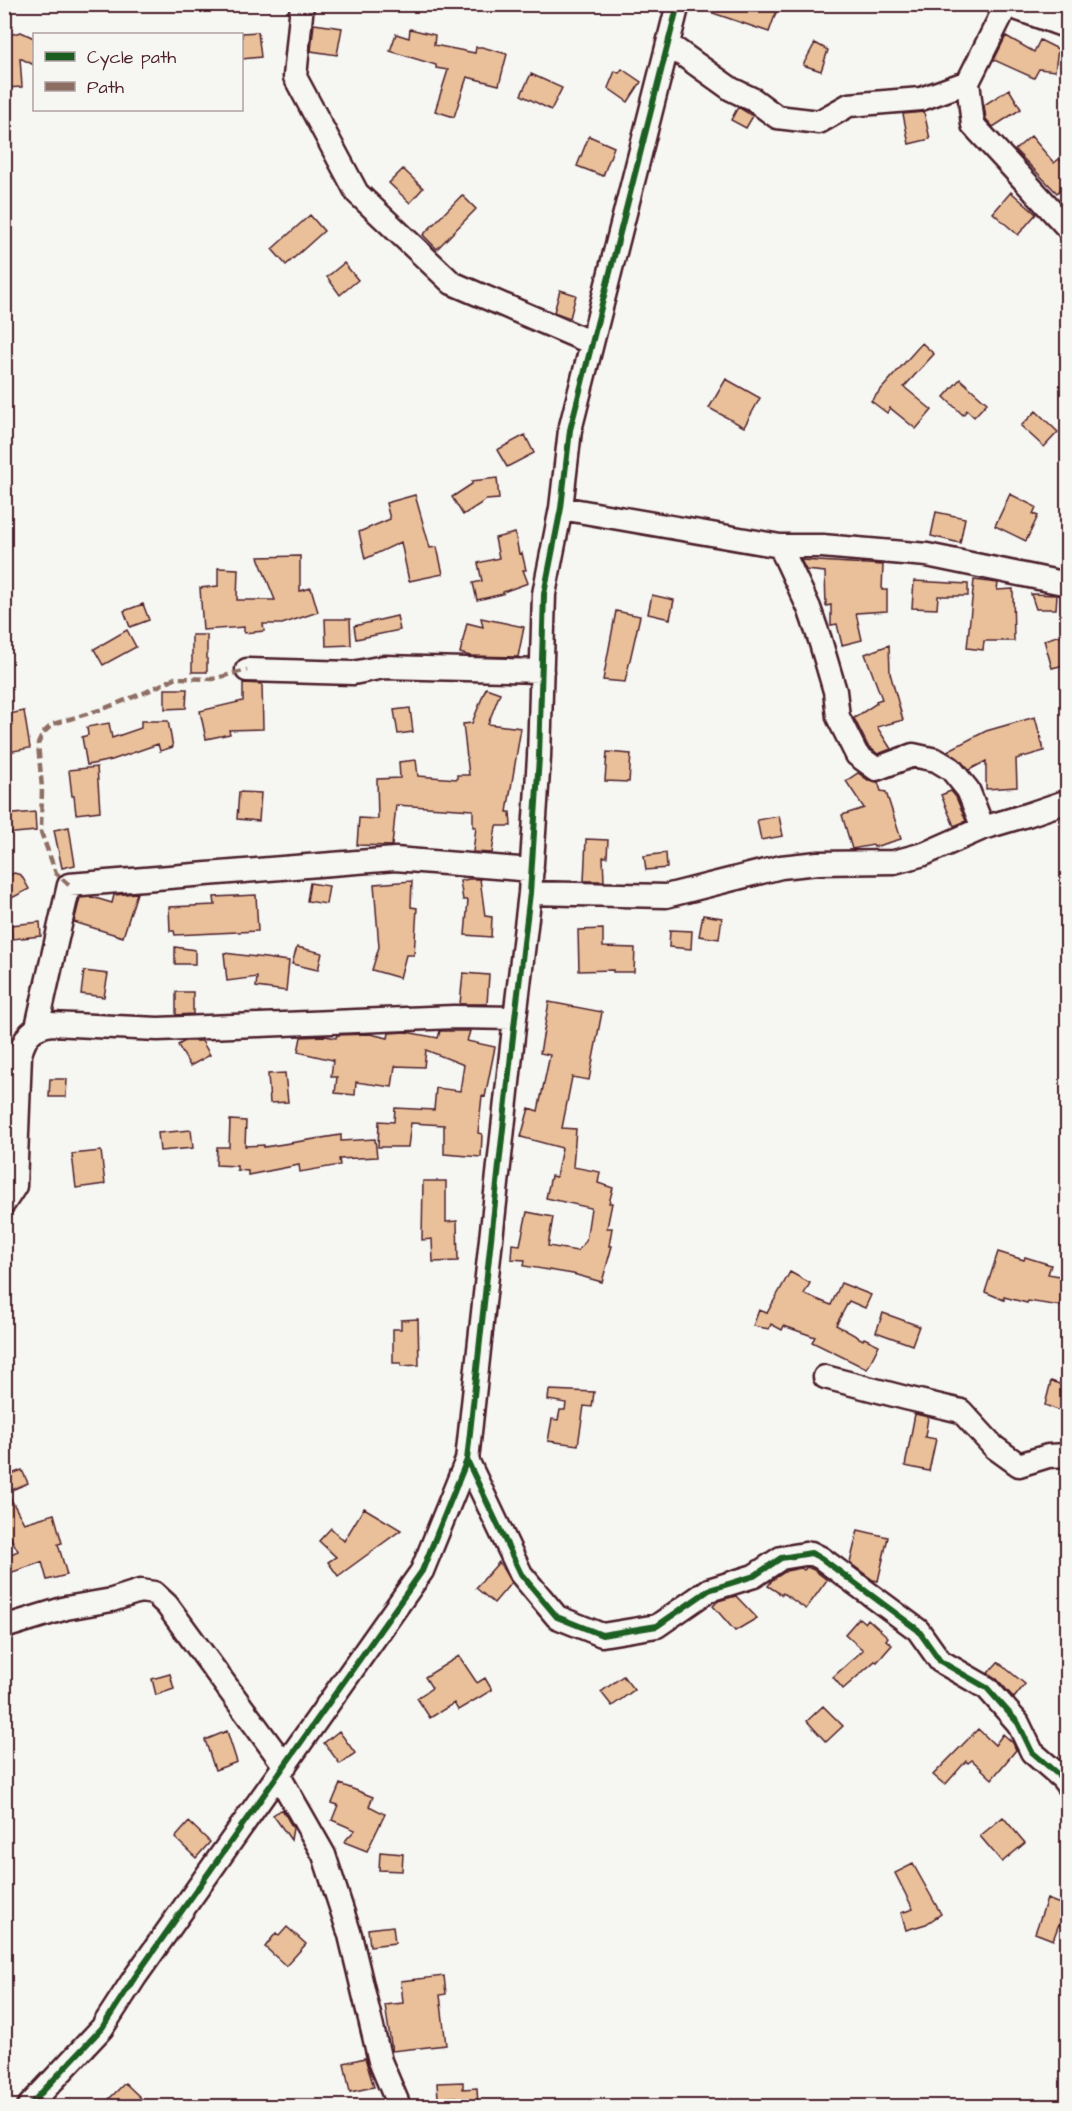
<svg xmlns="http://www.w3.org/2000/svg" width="1072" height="2111" font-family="'Architects Daughter',sans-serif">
<rect width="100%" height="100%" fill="#f6f6f2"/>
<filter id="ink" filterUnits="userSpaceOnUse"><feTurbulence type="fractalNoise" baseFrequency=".0167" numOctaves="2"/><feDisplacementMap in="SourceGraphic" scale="12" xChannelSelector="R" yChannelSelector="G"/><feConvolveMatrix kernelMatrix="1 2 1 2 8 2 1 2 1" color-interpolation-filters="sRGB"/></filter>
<g filter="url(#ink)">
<path fill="#e9c099" stroke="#4a1f2b" stroke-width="1.5" d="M695 4H770L778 7 769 32 695 7Z
M314 24 342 28 337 55 311 51Z
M410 29 435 35 434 45 475 53 476 47H482L507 54 499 85 467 77 454 117 435 111 448 70 436 68V65L390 51 396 34 409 38Z
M21 32 34 38V65L20 58 22 87 4 88V36Z
M258 32 261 57 242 59V33Z
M1006 36 1034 52 1040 40 1058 49 1055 71 1039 69 1034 78 994 60Z
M815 43 828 50 821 71 803 65Z
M622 69 641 82 628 102 608 88 615 71 619 73Z
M531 74 562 88 551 110 521 95Z
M1009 89 1021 109 993 127 986 119 984 105Z
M738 107 753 116 746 128 731 120Z
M924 112 930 139 909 144 903 114Z
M589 136 614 147 603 176 577 166Z
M1031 136 1054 163 1059 159 1068 168V183L1057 193 1015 150Z
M403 169 423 188 410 203 389 183Z
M1011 192 1036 214 1018 235 993 213Z
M462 195 476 209 437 249 423 235Z
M310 215 324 231 286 265 272 249Z
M344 263 358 280 340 295 327 277Z
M560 290 576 295 570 318 554 312Z
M922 343 934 354 904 387 932 410 916 429 890 408 887 413 871 401Z
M726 379 760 398 744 427 709 408Z
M960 379 987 403 974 417 967 410 963 415 944 397Z
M1036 411 1058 432 1044 447 1021 426Z
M525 435 534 453 507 467 497 450Z
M497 478 499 499 486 500 463 515 452 497 472 484V481Z
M1010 494 1036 507 1033 514 1038 516 1026 541 995 526Z
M415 495 430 548 437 547 443 574 409 581 401 542 365 559 359 532 390 519 386 503Z
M936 512 965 518 960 543 931 536Z
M515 533 519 554 522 553 526 570H523L528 583 503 592V594L477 600 473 583 482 581 478 563 499 558 495 538Z
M300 556V591L311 588 318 612 282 624H263L264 631 244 633V627L203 630 200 588 218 586V568L238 569 237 600H275L258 557Z
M801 560 883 565 882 590H887V611L856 613 862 640 842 645 837 624 831 625V605L826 606 825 572 806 570Z
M974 580 998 583 997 590 1013 589 1014 641H984L983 650 967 648Z
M914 581 968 584V596H938L937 609 912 608Z
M1031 594 1057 595 1056 609H1036Z
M652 595 674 600 670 619 648 614Z
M143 604 149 620 130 627 124 611Z
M616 611 640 616 625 682 603 680Z
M397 616 400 630 356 639 354 626Z
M481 618 524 627 518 657 470 656 460 653 467 623 483 627Z
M325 619H350L351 645 326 646Z
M127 630 136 647 103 665 94 649Z
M192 635H207V672H192Z
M1061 635 1068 664 1052 668 1044 640Z
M889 645 890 673 903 720 877 727 891 749 878 754 868 746 854 718 877 703 876 701 882 699 865 654Z
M243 683 262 684 263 729 229 730 230 734 206 739 200 711 243 701Z
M486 688 500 693 488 724 521 728 507 812H510L511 826H496L492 853 473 852 476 827H473V810L396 805 392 846 357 845 359 818 378 819 377 779 400 778 399 762 416 760 418 776 457 779V775H469L463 724 472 723Z
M165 689H187L186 708 165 709Z
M410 708 413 732 398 734 394 710Z
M24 711 30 748 8 752 4 734V715Z
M1035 717 1044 751 1016 759 1017 787 986 789V761L969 770 958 758 947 751 986 731Z
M141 721H168L173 747 160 751 158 744 112 760 87 765 82 737 88 735 87 727 109 723 112 738 141 728Z
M607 752 631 754 629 782 605 781Z
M97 767 100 811 76 814 74 796H72L69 770Z
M858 773 868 780 878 782 881 791 886 792 901 839 874 847 873 845 852 849 842 815 864 808 846 781Z
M951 791 956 797 966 821 954 826 941 795Z
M239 792 261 793 259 821 237 819Z
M35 812 36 831 4 834V815Z
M779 816 783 836 761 840 757 820Z
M69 827 75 865 62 868 54 830Z
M586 839 608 840 607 857H603L604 881H584Z
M666 853 667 868 646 870 644 856Z
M14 873 21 875 29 889 4 902V878Z
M469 879H480L485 916 492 917 491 937 465 935 468 900H463L460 881Z
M412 881 411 907 417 908 414 955H406L400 978 372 970 379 947 374 884Z
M310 883 329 886 326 904 307 901Z
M137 893 123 937 74 922 80 898 92 897 112 903 114 895Z
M256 895 258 931 175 935 174 931H170L169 907 215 905 214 897Z
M703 915 722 918 719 939 699 936Z
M40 922 41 936 12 939 11 925Z
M603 929V947L635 948 634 972H613V970L579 971 578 930Z
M670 930 692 931 691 949 669 947Z
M175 947 195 950V964H175Z
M297 947 322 953 318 970 292 964Z
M224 953 289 961 286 991 256 987 257 977 227 981Z
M84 971 108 974 104 997 81 994Z
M463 973 489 975 487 1004H460Z
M176 992H193V1014L176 1015Z
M549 1002 602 1012 589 1080 572 1077 562 1128 576 1129 573 1167 600 1172 598 1183 613 1188 609 1203H612L607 1228H612L609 1246H612L602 1282 573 1274 524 1266 525 1260 511 1259 512 1244 520 1245 527 1212 553 1217 548 1246 577 1251 586 1241 591 1208 546 1198 551 1176 556 1177 562 1148 521 1137 529 1108 538 1111 550 1055 540 1053Z
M440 1031H470L467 1041 495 1047 485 1097 482 1096 478 1133 482 1134 481 1157 444 1154V1125L411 1123 408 1147H378L379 1121 394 1122 395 1108 434 1110 436 1088 460 1091 464 1065 426 1050 424 1067 395 1066 392 1087 356 1082 355 1095 335 1093 337 1077H331L333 1060 298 1052 301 1037 325 1036 336 1038 337 1035 370 1034 388 1038 389 1033 406 1032 438 1038Z
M185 1041H202L210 1055 190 1066 178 1045Z
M285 1073 288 1102 270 1103 268 1074Z
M50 1079H67L66 1097H49Z
M230 1120 246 1121 245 1146 264 1145V1147L341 1135V1141L375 1139 377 1157 339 1159 340 1165 300 1172 299 1165 248 1175V1171L237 1170V1166L216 1165 217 1147H229Z
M191 1130 193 1148 160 1151 158 1133Z
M101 1151 105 1184 76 1188 72 1154Z
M423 1181H446V1222L457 1221 458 1261 433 1262 432 1239 422 1240Z
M998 1252 1024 1260 1025 1257 1051 1265 1048 1274 1065 1277 1060 1306 1028 1301 1027 1303 1004 1297V1300L985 1292Z
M790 1272 810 1283 804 1294 831 1305 841 1283 871 1295 865 1308 849 1301 836 1325 863 1340 864 1338 879 1345 867 1369 812 1342 815 1337 784 1326 782 1330 771 1324 769 1329 753 1326 759 1310 767 1313Z
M883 1313 919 1326 912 1345 876 1332Z
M418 1319 419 1365 401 1366V1363H393V1329H401V1320Z
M1051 1381 1068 1387V1414L1045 1405Z
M549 1390 594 1392 592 1407 584 1406 578 1445 548 1441 552 1419 558 1420 560 1410H565L566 1403 548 1400Z
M915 1414 928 1417 925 1437 936 1439 929 1471 905 1466Z
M22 1470 28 1483 7 1492 24 1523 54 1514 62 1543 58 1544 67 1575 47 1580 42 1562 4 1575V1557L18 1551 4 1526V1477Z
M364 1508 401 1530 338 1576 328 1562 336 1557 319 1541 331 1528 344 1541Z
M858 1530 888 1537 878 1581 873 1580 850 1563Z
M499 1562 511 1583 494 1603 476 1588Z
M807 1567 814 1570 827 1580 806 1609 783 1593 782 1595 768 1586 772 1580 786 1571 801 1568 804 1570Z
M736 1596 757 1618 735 1631 713 1606 718 1601Z
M859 1618 865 1623 868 1619 888 1637 886 1640 892 1645 877 1662 875 1661 843 1689 833 1677 863 1650 845 1634Z
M459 1656 477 1683 485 1678 492 1690 458 1710 454 1703 430 1718 417 1698 432 1688 425 1677Z
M998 1662 1025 1684 1014 1698 997 1679 988 1673Z
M170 1674 174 1689 156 1695 152 1679Z
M623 1676 634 1690 612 1706 601 1692Z
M823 1706 843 1726 826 1742 807 1721Z
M978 1729 995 1745 1003 1734 1013 1743 1016 1750 992 1779 972 1760 968 1763 966 1761 945 1785 933 1775Z
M227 1731 237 1762 215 1770 205 1740Z
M339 1731 355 1753 340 1764 324 1743Z
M340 1784 373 1797 369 1806 385 1814 367 1851 344 1842 355 1830 332 1820 338 1805 332 1803Z
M282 1809 293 1828 291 1840 273 1815Z
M1003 1817 1025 1843 1002 1862 980 1836Z
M189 1822 210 1842 196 1858 175 1838Z
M380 1852 403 1854 402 1871 379 1870Z
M913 1864 941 1914 926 1924 906 1930 901 1913 913 1909 895 1873Z
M1047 1899 1068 1907V1932L1059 1924 1053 1940 1035 1933Z
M393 1926 395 1943 370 1946 368 1929Z
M287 1927 306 1944 286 1966 265 1947 276 1933 279 1936Z
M444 1976 446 1994 440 1995 446 2045 392 2051 385 2005 403 2003 401 1981Z
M365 2058 374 2087 350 2092 344 2063Z
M463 2082V2089L477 2088 478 2106H457V2097L438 2098 437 2083Z
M125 2083 141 2098 133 2106H102Z"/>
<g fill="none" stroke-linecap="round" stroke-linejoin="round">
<g stroke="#4a1f2b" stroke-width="27">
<path id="minor" d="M302 4 295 77 357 193 452 283 592 343
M1007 4 968 82 973 125 1068 228
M1011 4 1018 9 1068 27
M668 44 731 89 754 100 777 117 819 122 849 105 921 99 968 82
M561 508 780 546 809 608 820 640 835 691 838 717 857 755 876 769 913 755 936 760 951 769 968 790 983 828
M780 546H822L927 555 1068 584
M247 670 353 673 384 667 542 671
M530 893 666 896 781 867 818 863 894 862 924 854 983 828 1027 815 1068 801
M37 1027 69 885 395 859 532 870
M4 1203 15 1186 20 1054C26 1035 31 1028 51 1024L158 1029 454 1017 515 1018
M825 1377 906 1398 961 1411 994 1447 1019 1465 1048 1456 1068 1455
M467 1460 521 1574 557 1617 602 1635 657 1626 709 1590 754 1576 781 1558 811 1553 821 1558 918 1630 940 1661 987 1688 1018 1723 1032 1752 1062 1778 1068 1786
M4 1627 66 1608 112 1600 140 1591 154 1593 167 1605 285 1766
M279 1776 324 1855 350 1935 380 2061 399 2106
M29 2106 102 2028 135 1977 422 1571 467 1460 515 1018 530 893 539 757 544 594 561 508 570 430 678 4"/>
</g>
<use href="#minor" stroke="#f6f6f2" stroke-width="22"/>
<path stroke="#8d6e63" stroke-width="4.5" stroke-dasharray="9 4.5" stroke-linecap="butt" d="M69 885 56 873 41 832 42 788 38 744 43 733 53 724 103 709 146 692 175 678 213 679 247 670"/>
<g stroke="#f6f6f2" stroke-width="10">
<path id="cycleway" d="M467 1460 521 1574 557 1617 602 1635 657 1626 709 1590 754 1576 781 1558 811 1553 821 1558 918 1630 940 1661 987 1688 1018 1723 1032 1752 1062 1778 1068 1786
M29 2106 102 2028 135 1977 422 1571 467 1460 515 1018 530 893 539 757 544 594 561 508 570 430 678 4"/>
</g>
<use href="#cycleway" stroke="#1b5e20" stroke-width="6"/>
</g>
</g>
<rect width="1072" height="2111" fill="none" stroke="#f6f6f2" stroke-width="24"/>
<rect x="12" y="12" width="1048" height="2087" fill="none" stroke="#4a1f2b" stroke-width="2" filter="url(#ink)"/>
<rect x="33" y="33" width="210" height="78" fill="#f6f6f2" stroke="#b1a0a2" stroke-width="1.5"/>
<rect x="45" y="52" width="30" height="9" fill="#1b5e20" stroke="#b1a0a2" stroke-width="1.5"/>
<text x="87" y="63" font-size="18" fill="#4a1f2b">Cycle path</text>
<rect x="45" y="82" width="30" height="9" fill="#8d6e63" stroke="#b1a0a2" stroke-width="1.5"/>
<text x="87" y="93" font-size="18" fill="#4a1f2b">Path</text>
</svg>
